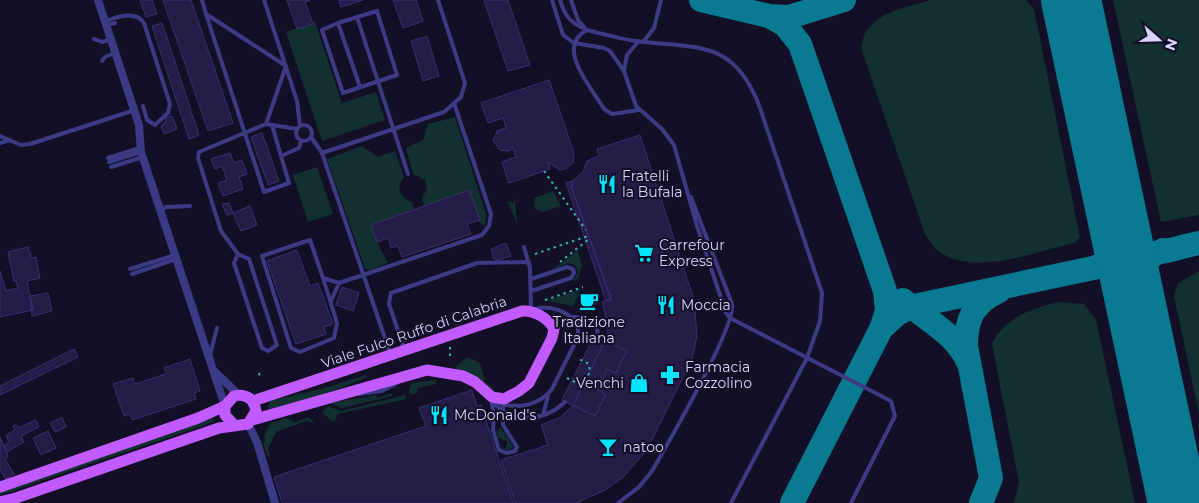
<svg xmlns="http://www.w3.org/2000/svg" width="1199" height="503" font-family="Montserrat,sans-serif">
<rect width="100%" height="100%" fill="#130f26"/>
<path fill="#12302f" d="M930 0H1026L1034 9 1080 238 1074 243C1035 252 972 278 937 250 932 246 929 239 925 234L861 48C866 12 901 10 930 0Z
M1113 0H1199V215L1161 222Z
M315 22 342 103 376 92 385 120 322 141 286 32Z
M455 117 486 214 485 226 478 221 469 190 424 206 422 198 427 189 425 180 413 174 406 148 423 140 428 124Z
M362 146 378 157 395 151 404 177C395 188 400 197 412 202L414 209 371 225 377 242 388 263 369 270 365 268 327 159Z
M317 167 333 214 308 222 293 175Z
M553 191 561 206 543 212 535 209 534 198Z
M515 198 517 223 507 201 513 203Z
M578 250 582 265 578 279 572 282 578 273 575 265 568 263 554 269Z
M1199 271V414L1174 296 1178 283Z
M581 289 573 306 547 301Z
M1057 302 1084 304 1096 320 1135 503H1014L1019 482 992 344C1005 317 1031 309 1057 302Z
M467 357 480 363 485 382 495 389 493 390 475 376 454 368Z
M366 375 367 377C336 391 303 401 270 409L268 407 270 401 321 389Z
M436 380V384L418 388 417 393 410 395 409 389 412 383Z
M392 393V396L342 408 330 403C346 399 361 399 376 395L377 398Z
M405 395 406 399 338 414 334 422 322 413 328 406 341 411Z
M212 417 214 421 205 425 0 495V492Z
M308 417 315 423 306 421 276 432 268 449 270 457 267 456 263 442 265 441 264 436 270 423 286 418 295 422Z
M501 428 513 446 512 448 506 450 502 448H506L507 441 499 438 496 432Z"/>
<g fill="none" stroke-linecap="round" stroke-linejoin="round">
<path stroke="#0a7a92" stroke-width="24" d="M701 0 769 16 789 17 844 0
M1070 0 1073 12
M769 16 785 25 800 44 885 291 887 311 881 329 792 503
M1118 224C1134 269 1162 250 1199 243
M903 300C925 319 956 334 968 362
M1138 318C1133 286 1129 266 1163 250
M881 329 897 314 914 306 1093 268C1118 260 1120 250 1118 224
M981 503 991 478 966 346C966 319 973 303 999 291"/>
<path stroke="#0a7a92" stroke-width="60" d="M1071 0 1178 503"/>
</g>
<path fill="#241b47" stroke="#3b2d73" d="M140 0H152L157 14 146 17Z
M163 0H191L233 123 208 131Z
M287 0H310L305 2 313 24 297 29Z
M339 0H363L341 7Z
M393 0H416L423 21 403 28Z
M484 0H508L530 65 508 71Z
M162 23 199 135 189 139 152 26Z
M427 36 439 76 423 81 411 41Z
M549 80 574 153 573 163 567 168 560 170 548 162 550 169 509 183 502 162 516 157 513 148 508 151 500 150 493 141 497 131 506 128 503 118 488 123 481 103Z
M172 116 177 129 164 134 161 126 166 121 165 118Z
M262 133 279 181 268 185 251 137Z
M640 135 694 300 697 336 692 359 647 450 623 477 605 490 576 503H515L501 460 548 445 541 425 559 418 573 406 608 334 607 321 602 302 611 299 571 186 573 185 572 181 583 172 587 161 599 156 597 149Z
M230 153 234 163 242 160 247 174 239 177 243 189 223 196 218 183 227 180 222 166 215 169 211 159Z
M572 181 573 185 571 186 611 299 606 301 566 183Z
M469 190 480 220 467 224 471 234 402 257 398 246 391 248 388 238 377 242 371 225Z
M229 203 233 213 227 215 222 204Z
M250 206 257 225 241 231 233 213Z
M506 243 511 256 497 260 494 259 491 249Z
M28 247 32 258 36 257 40 278 27 281 33 310 0 317V271L6 291 18 288 16 281H14L8 252Z
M297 250 310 286 318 283 333 324 324 327 326 334 296 344 267 261Z
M342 287 359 293 353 311 336 305Z
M48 293 52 311 32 316 30 296Z
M593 294 596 304 584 308 581 299Z
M595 335 627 351 616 373 607 369 603 378 597 389 606 394 595 416 562 400Z
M74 349 78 357 0 395V386Z
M190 359 200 391 194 393 196 399 132 420 130 414 124 416 113 384 133 378 135 384 166 374 164 368Z
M472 390 477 406 481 405 513 503H282L274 477 426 426 419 408Z
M62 417 66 427 55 432 50 423Z
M36 420 39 427 21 436 24 442 7 452 4 446 9 442 6 435 15 430 13 426 16 425 18 428Z
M48 431 56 448 41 455 33 438Z
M0 437 8 456 5 459 14 474 6 479 0 470Z"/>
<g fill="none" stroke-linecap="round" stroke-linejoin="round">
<path stroke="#2fb8b0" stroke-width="2" stroke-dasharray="2.5 4" stroke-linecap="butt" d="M544 171 586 230
M535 254 588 236
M560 262 589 239
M545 300 583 287
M450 356V346
M259 373 260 376
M567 378 579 384 590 373 589 364 577 358"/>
<path stroke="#3d3a85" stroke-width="4" d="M202 0 206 14 286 66 266 124 297 129
M264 0 297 101 300 126
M552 0 563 35 574 43 604 48 610 51 624 71 636 106 662 129 674 145 697 226 726 313 730 318 891 401 895 416 851 503
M560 0C565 17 571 23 587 30
M571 0 578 20 584 27
M206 14 264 192 289 183 281 156
M357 17 408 174
M105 21C117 17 136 10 144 23L170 104 168 113 155 125 147 120 143 106
M338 23 322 30 343 93 397 75 377 11 338 23 360 87
M106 25 115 23
M94 39 102 42 111 39
M644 41 654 28 661 0
M102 61 105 57 115 53
M624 70 627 55 638 42
M639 110 612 114 604 109C592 88 554 47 587 30 603 34 620 39 636 41 696 49 733 38 759 105L822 293 820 321 807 358 731 503
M296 133a8 8 0 1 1 16 0a8 8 0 1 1-16 0Z
M272 125 281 156 299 148 301 141
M0 136 21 145 30 144 135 110
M311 137 322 153 390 353
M0 143 10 140
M322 153 444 112 461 97 465 83 438 0
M108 158 140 148
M109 162 141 152
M111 167 143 157
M160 209 167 207 190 206
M524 247 530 268 531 309
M238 254 249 259 277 345 268 351 262 348 234 263Z
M238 254 221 231 198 158 199 152 266 124
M130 269 175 255
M132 274 176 259
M323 278 337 323 334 338 300 352 291 348 262 256 310 240 323 278 339 283 482 235 489 226 491 214 454 103
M531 279 567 267 573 269 574 273 571 278 531 291
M331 301 339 283
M572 317C586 317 598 320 598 336
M404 349 389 304 391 293 477 263 529 262
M210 355 217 328
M359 394 382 391 397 383
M491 399 494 416 493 430 499 450 506 453 515 451 517 447 503 425V403
M497 402C516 410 539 406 552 389L578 337V324C569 312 550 304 535 309
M494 403C514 424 545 421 565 402
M543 415 548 396
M618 503 639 487 652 471C667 445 736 326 732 304L691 197"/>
<path stroke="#3d3a85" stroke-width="8" d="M98 0 139 125 141 152 225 406
M215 372 239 395
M248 424 257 442 275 503"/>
<path stroke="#c25bff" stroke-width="11" d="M252 420 427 370 463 376 475 382 492 397 504 399 519 391 529 383 552 338 554 329C548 318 534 310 522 311L253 401
M0 487 198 418 225 406
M0 502 16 498 219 428 248 424 256 411C254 399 246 393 234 396L225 406V415L234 425"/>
</g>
<defs>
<g id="restaurant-bare" transform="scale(1.5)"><path d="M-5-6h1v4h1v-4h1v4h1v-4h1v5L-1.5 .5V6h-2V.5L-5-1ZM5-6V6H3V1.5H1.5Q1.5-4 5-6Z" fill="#00e5ff" stroke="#130f26" stroke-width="2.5" paint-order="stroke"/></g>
<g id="supermarket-bare" transform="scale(1.5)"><path d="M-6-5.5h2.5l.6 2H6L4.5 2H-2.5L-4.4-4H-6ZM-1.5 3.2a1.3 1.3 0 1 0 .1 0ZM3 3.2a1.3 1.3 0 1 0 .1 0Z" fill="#00e5ff" stroke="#130f26" stroke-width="2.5" paint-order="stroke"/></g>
<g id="cafe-bare" transform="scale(1.5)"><path d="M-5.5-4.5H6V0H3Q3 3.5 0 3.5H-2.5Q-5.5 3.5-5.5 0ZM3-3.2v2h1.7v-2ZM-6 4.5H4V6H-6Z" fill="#00e5ff" stroke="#130f26" stroke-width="2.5" paint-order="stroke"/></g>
<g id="pharmacy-bare" transform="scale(1.5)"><path d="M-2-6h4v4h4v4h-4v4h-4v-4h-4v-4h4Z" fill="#00e5ff" stroke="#130f26" stroke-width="2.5" paint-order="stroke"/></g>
<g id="shop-bare" transform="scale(1.5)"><path d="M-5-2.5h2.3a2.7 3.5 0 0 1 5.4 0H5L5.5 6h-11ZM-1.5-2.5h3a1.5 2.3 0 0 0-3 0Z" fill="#00e5ff" stroke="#130f26" stroke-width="2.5" paint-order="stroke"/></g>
<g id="bar-bare" transform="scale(1.5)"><path d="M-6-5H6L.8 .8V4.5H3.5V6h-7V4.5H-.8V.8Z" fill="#00e5ff" stroke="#130f26" stroke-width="2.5" paint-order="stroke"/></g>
</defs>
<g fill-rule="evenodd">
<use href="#restaurant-bare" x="607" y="184"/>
<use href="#supermarket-bare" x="644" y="253"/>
<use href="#cafe-bare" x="589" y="301"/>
<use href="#restaurant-bare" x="666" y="305"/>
<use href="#pharmacy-bare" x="670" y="375"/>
<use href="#shop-bare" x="639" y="383"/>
<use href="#restaurant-bare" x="439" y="415"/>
<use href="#bar-bare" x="608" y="447"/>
</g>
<g text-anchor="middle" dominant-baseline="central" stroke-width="4" stroke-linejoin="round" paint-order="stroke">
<g font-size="14" fill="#d9d4ff" stroke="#130f26" text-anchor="start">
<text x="622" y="176">Fratelli<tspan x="622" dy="16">la Bufala</tspan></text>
<text x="659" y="245">Carrefour<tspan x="659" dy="16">Express</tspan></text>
<text x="681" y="305">Moccia</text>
<text x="589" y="322" text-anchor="middle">Tradizione<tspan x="589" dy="16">Italiana</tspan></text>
<text x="685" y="367">Farmacia<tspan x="685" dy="16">Cozzolino</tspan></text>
<text x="624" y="383" text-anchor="end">Venchi</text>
<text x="454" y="415">McDonald's</text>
<text x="623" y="447">natoo</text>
</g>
<g font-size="14" fill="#d9d4ff" stroke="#130f26">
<text transform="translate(414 332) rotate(-19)">Viale Fulco Ruffo di Calabria</text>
</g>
</g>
<g transform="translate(1159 40) rotate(110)" stroke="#130f26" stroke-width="4" paint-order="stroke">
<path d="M0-4L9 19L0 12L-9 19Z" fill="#d9d4ff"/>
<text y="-8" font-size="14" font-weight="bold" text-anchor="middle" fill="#d9d4ff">N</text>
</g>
</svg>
